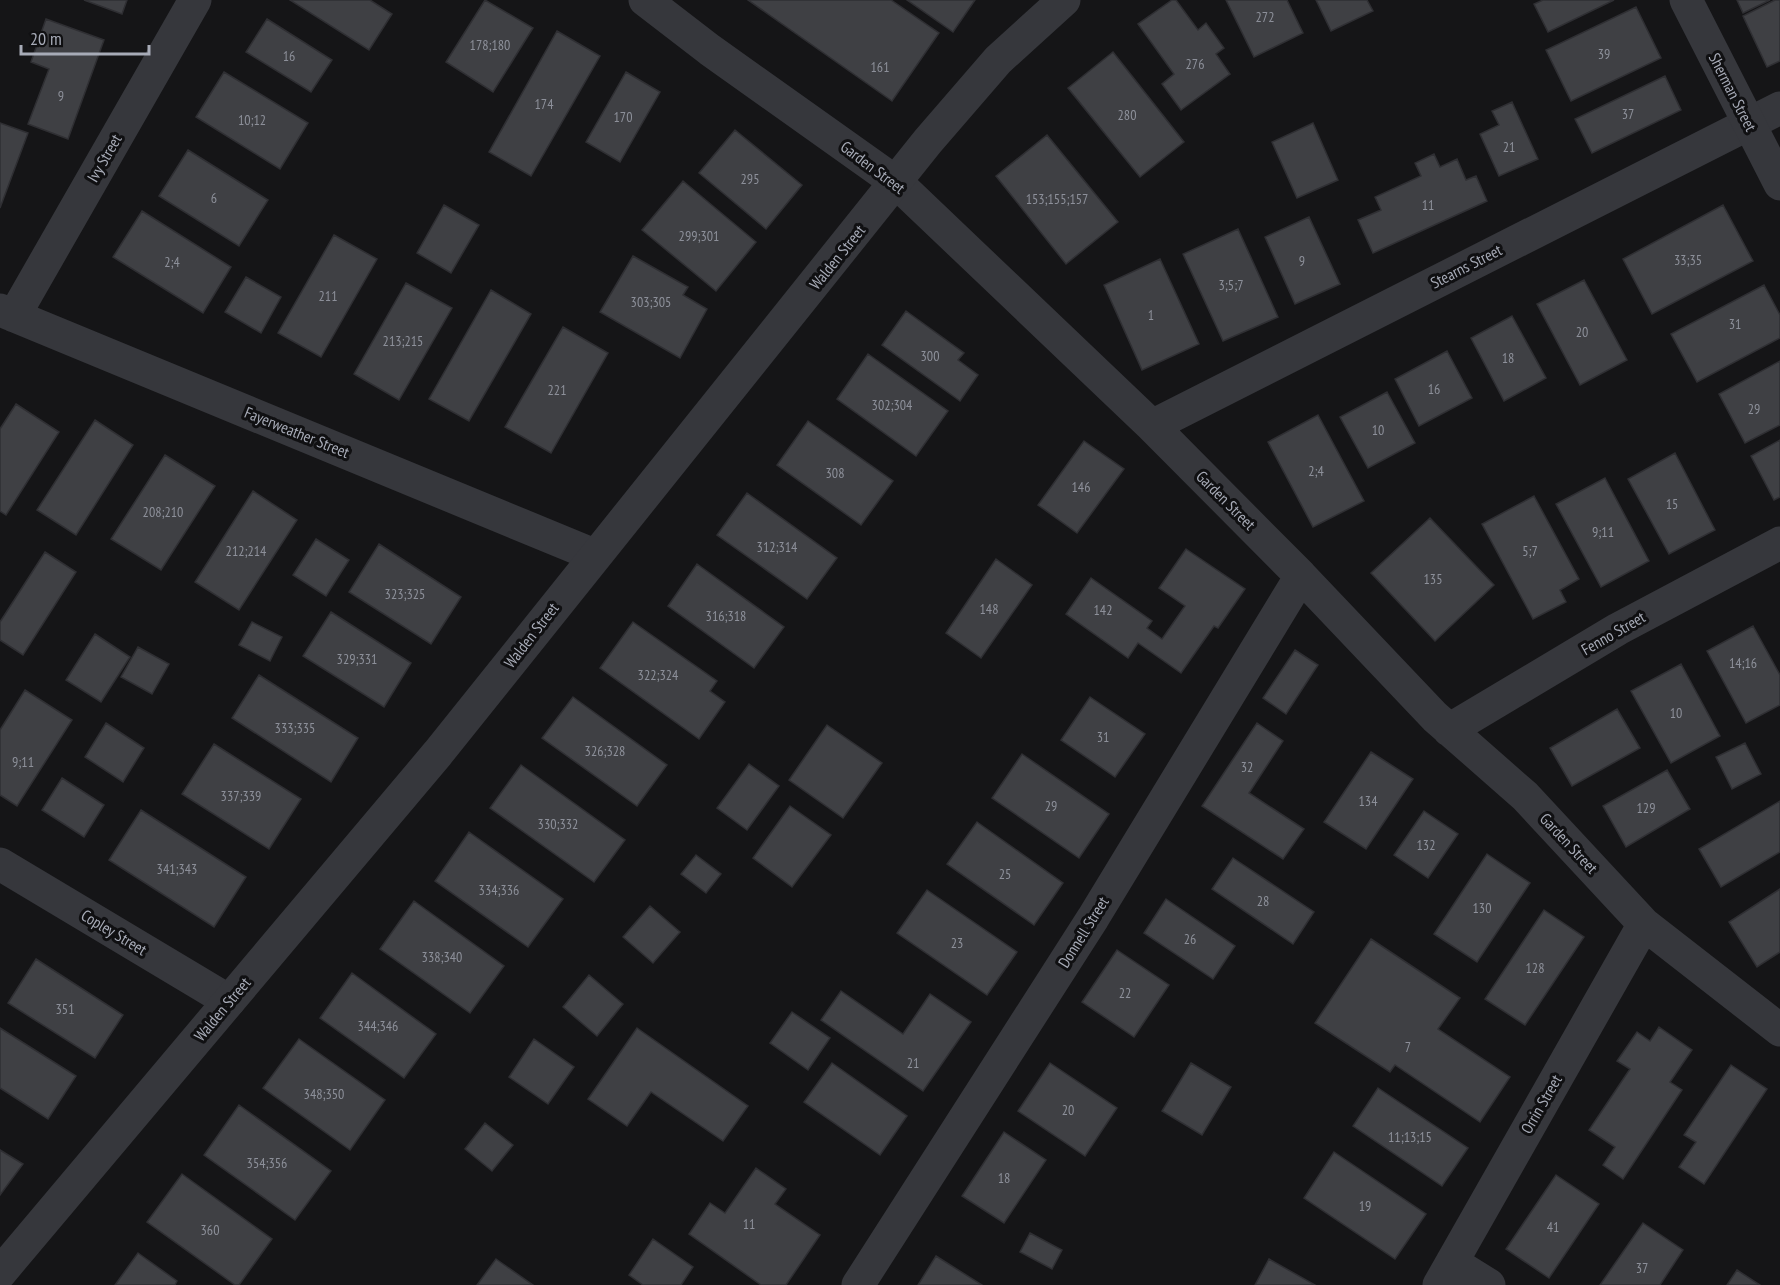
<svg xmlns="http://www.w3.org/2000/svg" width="1780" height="1285" font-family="'PT Sans Narrow',sans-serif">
<rect width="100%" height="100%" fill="#151517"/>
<path fill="#3f4044" stroke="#2f2f33" stroke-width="1.5" d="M84 0H127L122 14Z
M290 0H370L392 14 369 50Z
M485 0 533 28 493 92 446 62Z
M748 0H891L939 33 892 101Z
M907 0H975L953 32Z
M1172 0H1176L1198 30 1206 23 1224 48 1216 54 1230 74 1181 110 1162 84 1174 74 1138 24Z
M1226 0H1287L1303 33 1254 57Z
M1316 0H1367L1373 11 1331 31Z
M1543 0H1614L1548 32 1534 4Z
M1737 0H1770L1743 13Z
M1775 0H1780V61L1767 67 1743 16Z
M1636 7 1661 58 1571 101 1546 50Z
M46 19 104 40 68 139 28 124 49 69 31 62Z
M267 19 332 60 311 92 246 52Z
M557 31 600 56 531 176 489 152Z
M1113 52 1184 142 1140 177 1068 88Z
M224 72 308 123 280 169 196 117Z
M626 72 660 92 620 162 586 142Z
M1665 76 1681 110 1592 153 1575 119Z
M1512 102 1538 159 1499 176 1480 134 1499 125 1492 111Z
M0 123 28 133 0 208Z
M1313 123 1338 180 1297 198 1272 142Z
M735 130 802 185 766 229 699 173Z
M1047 135 1118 222 1066 264 996 176Z
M188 150 268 200 239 246 159 196Z
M1434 154 1440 167 1457 159 1466 180 1476 176 1487 201 1373 253 1358 220 1381 210 1375 197 1421 176 1415 163Z
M683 181 756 242 716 291 642 230Z
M444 205 479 225 451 273 417 253Z
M1723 205 1753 261 1652 314 1623 259Z
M142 211 231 267 203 313 113 257Z
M1309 217 1340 284 1295 304 1265 237Z
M1238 229 1278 317 1223 341 1183 254Z
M334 235 377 259 321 357 278 333Z
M633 256 688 287 683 295 707 309 680 358 600 312Z
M1160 259 1199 344 1142 370 1104 285Z
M246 277 281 297 261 333 225 312Z
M1584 280 1627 360 1580 385 1537 304Z
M406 283 452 308 399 400 354 374Z
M1764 285 1780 315V338L1697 382 1671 334Z
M491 290 531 314 469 421 429 399Z
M906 311 964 353 958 360 978 375 960 401 882 345Z
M1512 316 1546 378 1504 401 1471 338Z
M563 327 608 353 551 453 505 427Z
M1447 351 1472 398 1419 426 1395 379Z
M868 354 948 411 916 456 837 399Z
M1780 361V425L1745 443 1719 394Z
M1387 392 1415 443 1368 468 1340 417Z
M16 404 59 432 6 515 0 511V429Z
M1318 415 1364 501 1313 527 1268 442Z
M95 420 133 445 76 535 37 510Z
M808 421 893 481 861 525 777 465Z
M1780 440V497L1774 500 1751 456Z
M1084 441 1124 469 1077 533 1038 505Z
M1675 453 1715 530 1669 554 1628 479Z
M165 455 215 486 161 570 111 539Z
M1605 478 1649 561 1601 587 1556 504Z
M253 491 297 520 239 610 195 582Z
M747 493 837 558 807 599 717 535Z
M1534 496 1579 579 1560 590 1566 602 1533 619 1482 524Z
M1430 518 1494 585 1435 641 1371 573Z
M316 539 349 560 326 596 293 575Z
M379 544 461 597 431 644 349 592Z
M1186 549 1245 589 1218 628 1214 626 1181 673 1138 643 1128 658 1066 614 1091 578 1152 621 1147 628 1162 639 1185 606 1159 588Z
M45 552 76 572 23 655 0 640V622Z
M996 559 1032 585 981 658 946 633Z
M697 564 784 627 754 668 668 606Z
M331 612 411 663 384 707 303 656Z
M252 622 282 637 270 661 239 645Z
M633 622 717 681 710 691 725 702 699 739 600 668Z
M1753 626 1780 675V705L1746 723 1707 651Z
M95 634 130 657 101 702 66 680Z
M138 647 169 664 152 694 121 677Z
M1295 650 1318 665 1286 714 1263 698Z
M1681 664 1720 736 1671 763 1631 691Z
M259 675 358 738 331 782 232 718Z
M25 690 72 720 17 806 0 795V730Z
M573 697 667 765 637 806 542 738Z
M1090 697 1145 734 1115 777 1061 740Z
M1617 709 1640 748 1572 786 1550 748Z
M106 723 144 748 123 782 85 757Z
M1257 723 1283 741 1249 793 1304 829 1283 859 1202 806Z
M827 725 882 763 843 818 789 780Z
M1745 743 1761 774 1732 789 1716 757Z
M214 744 301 799 269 849 182 794Z
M1371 752 1413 779 1366 849 1324 822Z
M1022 754 1109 814 1079 858 992 798Z
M749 764 779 786 747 830 717 808Z
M521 765 625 840 594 882 490 808Z
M1667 770 1690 809 1626 847 1603 806Z
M62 778 104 805 84 837 42 810Z
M1780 801V852L1721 887 1699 849Z
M790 806 831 835 792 887 753 858Z
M141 810 246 877 214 927 109 860Z
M1424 811 1458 834 1428 878 1394 855Z
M977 822 1063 883 1034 925 947 864Z
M469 832 563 899 528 947 435 881Z
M1487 854 1530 883 1477 962 1434 934Z
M696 855 721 874 706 893 681 874Z
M1233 858 1314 912 1293 944 1212 889Z
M1780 889V952L1757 967 1729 922Z
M927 890 1017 952 987 995 897 933Z
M1166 899 1235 946 1213 979 1144 933Z
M414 901 504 966 470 1013 380 949Z
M650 906 680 932 653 963 623 937Z
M1544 910 1584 937 1525 1025 1485 999Z
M1371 939 1460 998 1438 1029 1510 1077 1480 1122 1395 1065 1390 1072 1315 1023Z
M1117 950 1169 985 1134 1037 1082 1002Z
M36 959 123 1015 95 1058 8 1003Z
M352 973 436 1034 404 1078 320 1018Z
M589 975 623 1004 597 1036 563 1007Z
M841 991 903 1034 930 994 971 1022 923 1091 821 1020Z
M792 1012 830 1038 808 1070 770 1043Z
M1659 1027 1692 1050 1670 1082 1682 1090 1623 1179 1603 1165 1615 1147 1589 1130 1630 1069 1617 1061 1637 1032 1650 1041Z
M0 1028 76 1076 48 1119 0 1088Z
M637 1028 748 1106 723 1141 651 1092 627 1126 588 1099Z
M299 1039 385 1100 350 1150 263 1088Z
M534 1039 574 1067 548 1104 509 1077Z
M832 1063 907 1116 880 1155 804 1102Z
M1050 1063 1117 1108 1085 1156 1018 1111Z
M1191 1063 1231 1087 1202 1135 1162 1111Z
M1731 1065 1767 1089 1704 1184 1679 1167 1696 1142 1684 1135Z
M1378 1088 1468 1148 1442 1186 1353 1126Z
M239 1105 331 1171 295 1220 204 1155Z
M485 1123 513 1145 492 1171 465 1149Z
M1004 1132 1046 1160 1004 1223 962 1196Z
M0 1150 23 1164 0 1195Z
M1334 1152 1426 1214 1395 1259 1304 1198Z
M756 1168 786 1189 775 1204 820 1235 786 1285H761L689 1234 710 1203 725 1213Z
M182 1174 272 1239 239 1285H235L147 1222Z
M1556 1175 1599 1204 1549 1278 1506 1249Z
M1643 1223 1683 1250 1660 1285H1600Z
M1030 1233 1062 1250 1052 1269 1020 1252Z
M653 1239 693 1267 681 1285H643L629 1275Z
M138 1253 177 1281 175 1285H115Z
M936 1256 982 1285H918Z
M496 1259 533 1285H477Z
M1269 1259 1315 1285H1255Z
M1737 1270 1760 1285H1727Z"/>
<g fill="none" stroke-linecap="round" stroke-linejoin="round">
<path stroke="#36373c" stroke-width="33" d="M645 0 710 50 897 183 1152 426 1301 576 1435 717 1525 796 1644 924 1780 1030
M0 310 594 555
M14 316 195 0
M1152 426 1780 108
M1449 730 1618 629 1780 543
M0 864 229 1001
M1452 1262 1489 1285
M858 1285 1093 918 1301 576
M1439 1285 1644 924"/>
<path stroke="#36373c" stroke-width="33" d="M1686 0 1780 184
M0 1273 438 753 928 141 998 60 1064 0"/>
</g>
<g text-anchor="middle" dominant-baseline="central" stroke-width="6" stroke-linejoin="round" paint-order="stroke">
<g font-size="14" fill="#8d909a">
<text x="1265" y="17">272</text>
<text x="490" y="45">178;180</text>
<text x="1604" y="54">39</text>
<text x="289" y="56">16</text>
<text x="1195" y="64">276</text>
<text x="880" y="67">161</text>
<text x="61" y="96">9</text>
<text x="544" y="104">174</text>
<text x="1628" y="114">37</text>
<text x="1127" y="115">280</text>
<text x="623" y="117">170</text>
<text x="252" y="120">10;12</text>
<text x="1509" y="147">21</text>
<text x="750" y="179">295</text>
<text x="214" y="198">6</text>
<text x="1057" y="199">153;155;157</text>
<text x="1428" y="205">11</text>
<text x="699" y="236">299;301</text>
<text x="1688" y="260">33;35</text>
<text x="1302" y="261">9</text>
<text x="172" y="262">2;4</text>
<text x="1231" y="285">3;5;7</text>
<text x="328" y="296">211</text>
<text x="651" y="302">303;305</text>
<text x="1151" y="315">1</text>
<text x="1735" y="324">31</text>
<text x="1582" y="332">20</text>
<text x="403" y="341">213;215</text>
<text x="930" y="356">300</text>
<text x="1508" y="358">18</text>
<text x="1434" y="389">16</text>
<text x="557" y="390">221</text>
<text x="892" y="405">302;304</text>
<text x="1754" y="409">29</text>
<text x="1378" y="430">10</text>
<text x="1316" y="471">2;4</text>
<text x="835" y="473">308</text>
<text x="1081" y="487">146</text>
<text x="1672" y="504">15</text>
<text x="163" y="512">208;210</text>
<text x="1603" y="532">9;11</text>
<text x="777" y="547">312;314</text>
<text x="246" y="551">212;214</text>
<text x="1530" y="551">5;7</text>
<text x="1433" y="579">135</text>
<text x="405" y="594">323;325</text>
<text x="989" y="609">148</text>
<text x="1103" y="610">142</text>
<text x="726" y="616">316;318</text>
<text x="357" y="659">329;331</text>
<text x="1743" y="663">14;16</text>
<text x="658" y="675">322;324</text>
<text x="1676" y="713">10</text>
<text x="295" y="728">333;335</text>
<text x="1103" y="737">31</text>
<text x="605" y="751">326;328</text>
<text x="23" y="762">9;11</text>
<text x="1247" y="767">32</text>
<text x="241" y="796">337;339</text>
<text x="1368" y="801">134</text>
<text x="1051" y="806">29</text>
<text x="1646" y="808">129</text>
<text x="558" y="824">330;332</text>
<text x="1426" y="845">132</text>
<text x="177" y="869">341;343</text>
<text x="1005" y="874">25</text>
<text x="499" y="890">334;336</text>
<text x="1263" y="901">28</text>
<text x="1482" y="908">130</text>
<text x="1190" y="939">26</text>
<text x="957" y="943">23</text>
<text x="442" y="957">338;340</text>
<text x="1535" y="968">128</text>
<text x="1125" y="993">22</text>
<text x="65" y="1009">351</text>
<text x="378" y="1026">344;346</text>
<text x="1408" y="1047">7</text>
<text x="913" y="1063">21</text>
<text x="324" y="1094">348;350</text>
<text x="1068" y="1110">20</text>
<text x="1410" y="1137">11;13;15</text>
<text x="267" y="1163">354;356</text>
<text x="1004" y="1178">18</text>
<text x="1365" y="1206">19</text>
<text x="749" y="1224">11</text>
<text x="1553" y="1227">41</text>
<text x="210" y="1230">360</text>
<text x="1642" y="1268">37</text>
</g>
<g font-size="16" fill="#a7abb7" stroke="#101012">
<text transform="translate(1733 92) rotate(63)">Sherman Street</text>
<text transform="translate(104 158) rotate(-60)">Ivy Street</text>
<text transform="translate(873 167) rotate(37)">Garden Street</text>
<text transform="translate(837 257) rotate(-51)">Walden Street</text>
<text transform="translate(1466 266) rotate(-27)">Stearns Street</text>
<text transform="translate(297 432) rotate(22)">Fayerweather Street</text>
<text transform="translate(1226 500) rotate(45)">Garden Street</text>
<text transform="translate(1613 633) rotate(-30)">Fenno Street</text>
<text transform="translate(531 635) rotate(-52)">Walden Street</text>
<text transform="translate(1569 843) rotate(47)">Garden Street</text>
<text transform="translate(114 932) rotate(31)">Copley Street</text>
<text transform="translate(1083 932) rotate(-58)">Donnell Street</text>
<text transform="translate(222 1009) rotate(-50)">Walden Street</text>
<text transform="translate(1541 1104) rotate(-60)">Orrin Street</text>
</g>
</g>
<path d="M21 45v9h128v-9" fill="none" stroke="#a7abb7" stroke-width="3"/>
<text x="30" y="45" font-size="18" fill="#a7abb7" stroke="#101012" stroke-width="4.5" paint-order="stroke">20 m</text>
</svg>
